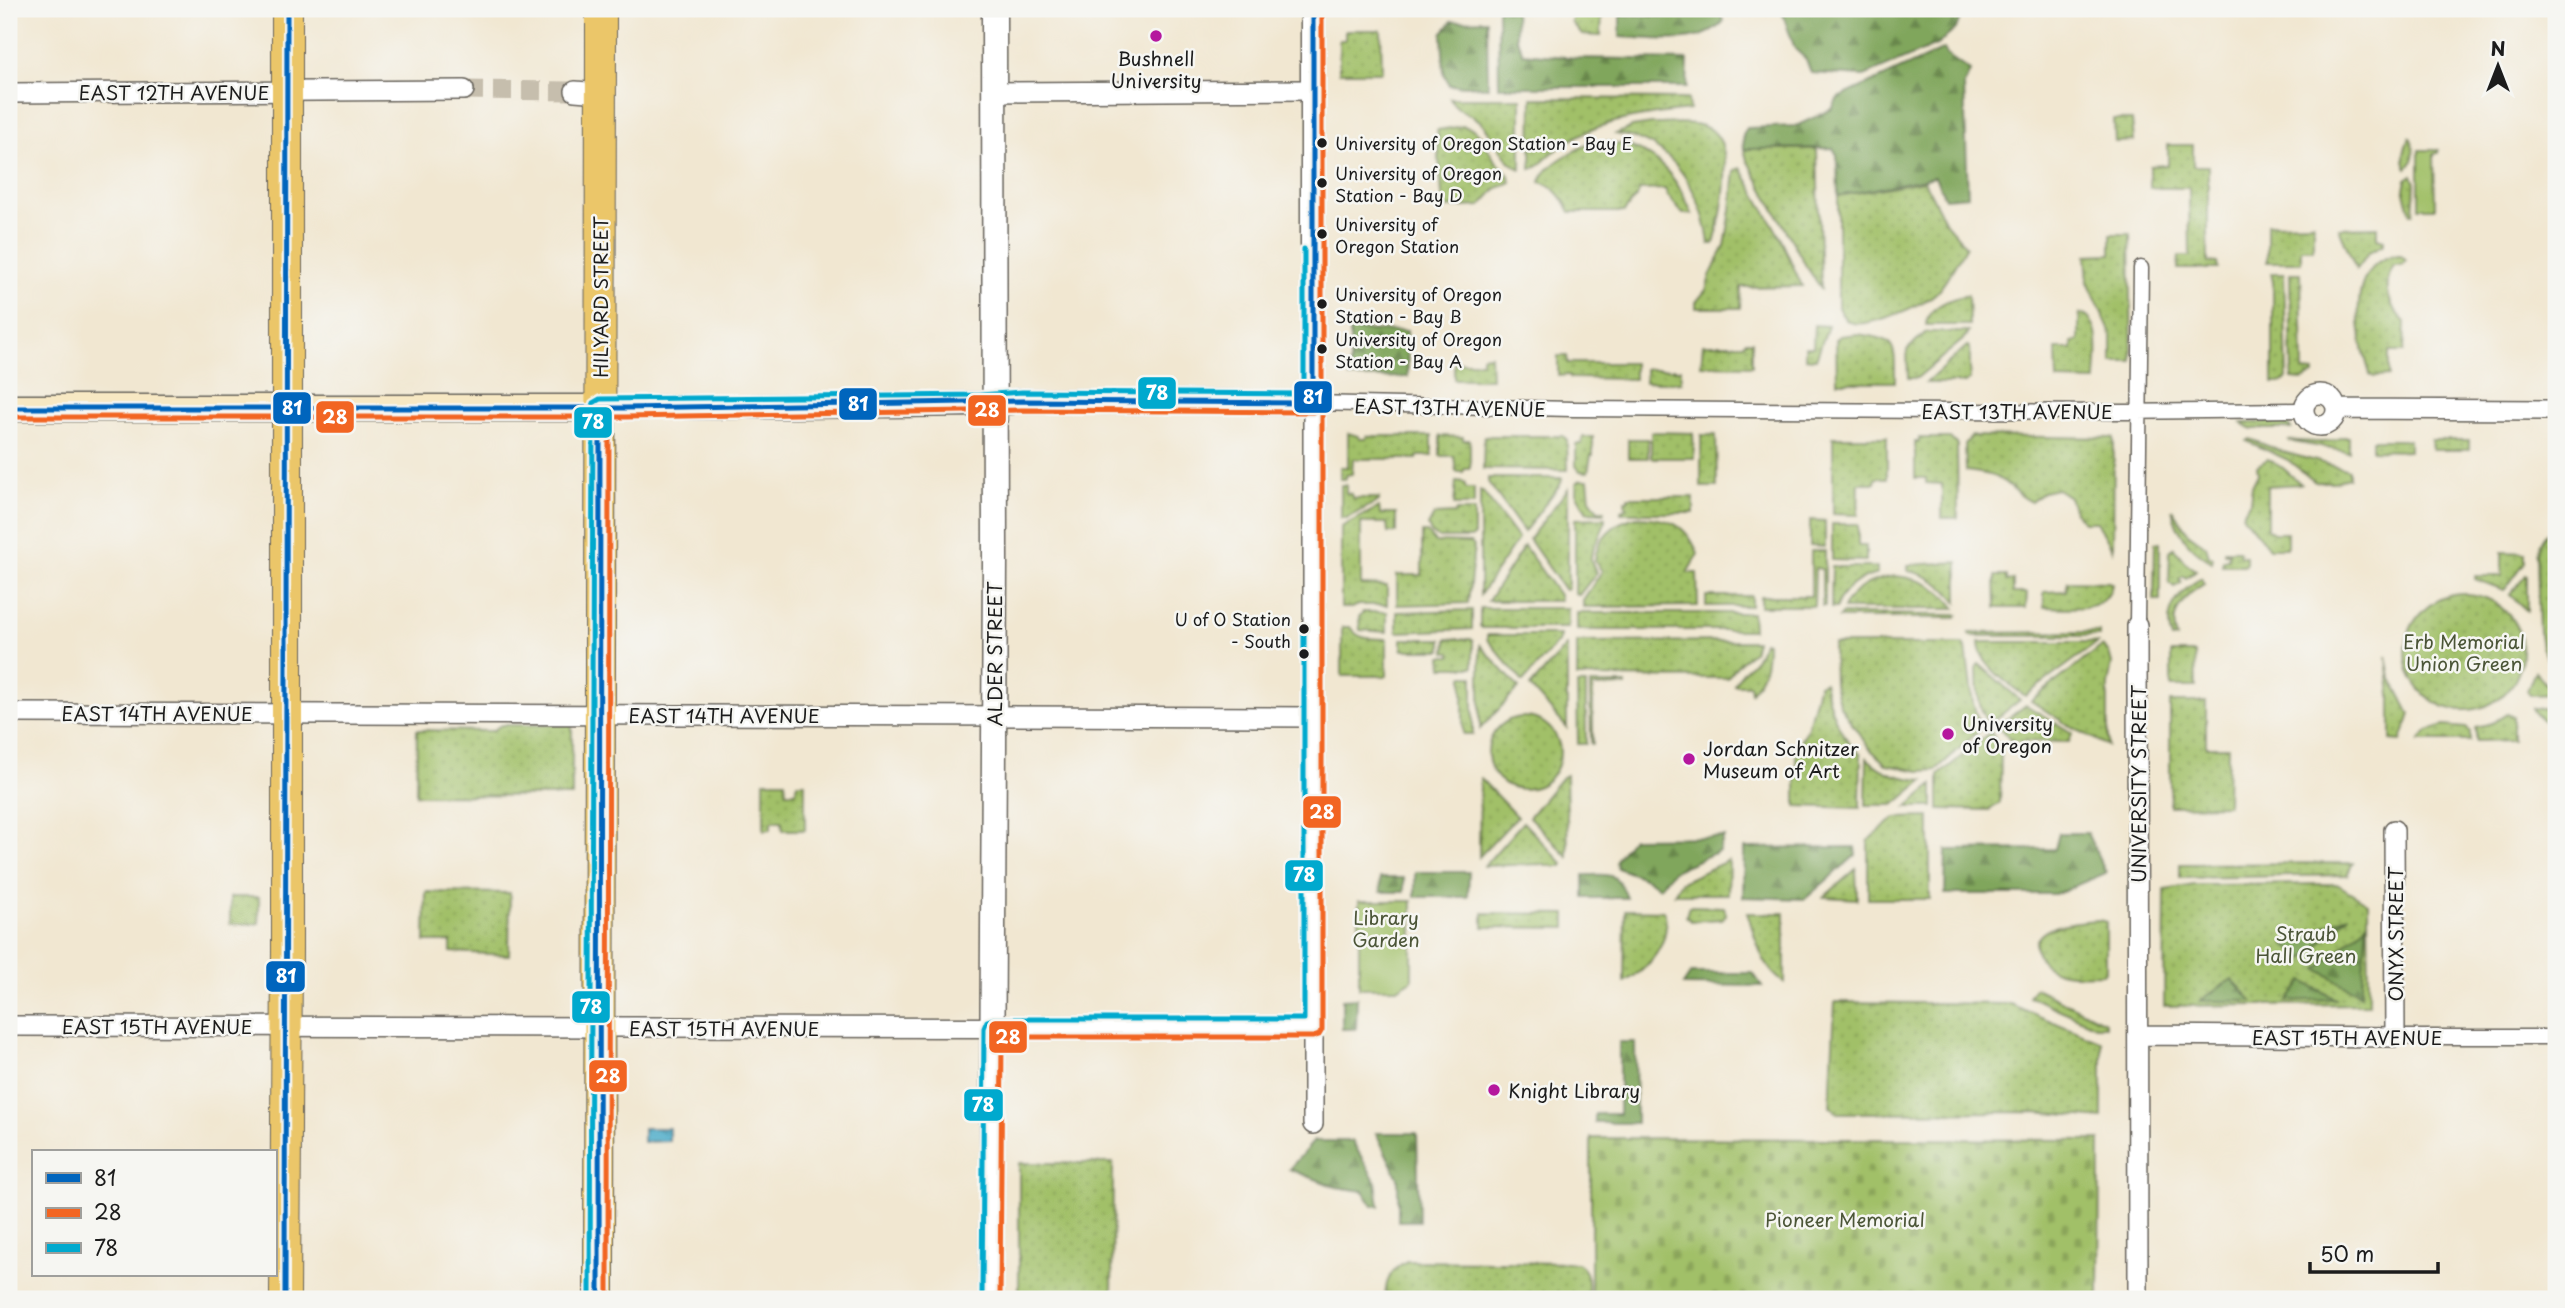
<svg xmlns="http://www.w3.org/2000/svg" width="2565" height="1308" font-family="'Playpen Sans',sans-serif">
<defs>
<pattern id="grass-dots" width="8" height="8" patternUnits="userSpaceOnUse" patternTransform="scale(1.75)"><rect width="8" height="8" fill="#a1c068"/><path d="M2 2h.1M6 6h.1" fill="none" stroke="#8aa45a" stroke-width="1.8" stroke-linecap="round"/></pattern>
<pattern id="forest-firs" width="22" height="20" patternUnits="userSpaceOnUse" patternTransform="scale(1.75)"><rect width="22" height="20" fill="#80a65c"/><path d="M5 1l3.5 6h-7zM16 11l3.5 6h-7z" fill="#68864b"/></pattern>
<pattern id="cemetery-stones" width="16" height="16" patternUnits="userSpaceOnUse" patternTransform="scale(1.75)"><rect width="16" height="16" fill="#a1c068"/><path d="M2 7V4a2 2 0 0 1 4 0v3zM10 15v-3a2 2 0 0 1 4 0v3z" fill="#8aa45a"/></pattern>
<pattern id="water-waves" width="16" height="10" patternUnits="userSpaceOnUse" patternTransform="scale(1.75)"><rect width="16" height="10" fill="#49aac8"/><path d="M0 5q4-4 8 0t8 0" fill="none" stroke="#3c8aa2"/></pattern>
</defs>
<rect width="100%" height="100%" fill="#f6f6f2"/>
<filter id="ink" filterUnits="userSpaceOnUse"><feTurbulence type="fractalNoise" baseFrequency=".0143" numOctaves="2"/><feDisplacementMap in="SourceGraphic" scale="14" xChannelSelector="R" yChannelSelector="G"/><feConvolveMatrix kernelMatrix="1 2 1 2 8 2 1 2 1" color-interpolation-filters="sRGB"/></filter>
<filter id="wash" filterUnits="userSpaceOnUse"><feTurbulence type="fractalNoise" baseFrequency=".00686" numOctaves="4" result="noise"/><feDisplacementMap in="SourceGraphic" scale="28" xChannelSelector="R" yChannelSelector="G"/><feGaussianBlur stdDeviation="1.57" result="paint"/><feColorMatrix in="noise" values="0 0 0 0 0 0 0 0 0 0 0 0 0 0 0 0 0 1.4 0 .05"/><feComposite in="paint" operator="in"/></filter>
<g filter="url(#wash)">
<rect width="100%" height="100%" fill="#f1e7d1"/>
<path fill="url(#grass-dots)" stroke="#5e6e42" stroke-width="2" d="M1575 9H1602L1601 36 1582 35 1571 22Z
M1345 30H1381L1382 72H1339V40H1345Z
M1450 98H1521V169C1501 160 1496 137 1481 122 1471 113 1456 112 1450 98Z
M1532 98 1688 99 1689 110C1645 115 1594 120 1558 149 1550 154 1544 161 1537 167L1531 169Z
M2114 120H2132L2134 141 2115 142Z
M1652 124C1670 124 1695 120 1711 130 1737 146 1721 219 1714 244H1709C1705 208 1686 165 1653 146 1642 139 1629 136 1616 134L1632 127Z
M1463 126 1473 129 1480 135 1494 159 1508 174 1511 182 1496 189 1481 206 1443 208 1437 130Z
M2410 137C2415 146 2416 161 2407 168 2401 159 2405 146 2410 137Z
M1595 142C1644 140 1675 169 1692 214H1683L1667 195 1665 189 1639 190 1638 195 1624 212H1570C1564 199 1555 185 1540 182 1545 164 1578 148 1595 142Z
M2168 145H2193V166H2208V262L2217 263 2218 269H2178L2179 256H2190L2189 188H2150V166L2168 165Z
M1744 149H1817L1821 288 1806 266 1747 160Z
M1741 168 1780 237 1802 286 1741 287 1740 308H1696V302L1706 290 1710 276 1725 246 1731 210 1735 170Z
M2412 175 2415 183 2413 214H2411L2404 189 2406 179Z
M1924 181 1946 223 1966 246C1957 261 1948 281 1936 293 1924 305 1863 331 1848 321 1844 319 1841 312 1838 308V196Z
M2313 223V249H2301V262H2267V224Z
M2377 227V238L2384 240V244L2369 252 2356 269 2339 228Z
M2111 234H2130L2132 362H2112V336L2088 282 2086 255 2111 254Z
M2394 255H2401L2406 261 2402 265H2394C2382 285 2388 307 2405 322L2404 352H2389V376L2374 377 2370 374C2359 339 2343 268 2394 255Z
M2271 273H2284L2287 379 2280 383H2273V282Z
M2290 273H2301L2303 371 2314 372V375L2302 380 2292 379Z
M1968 295 1969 325H1926C1927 306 1952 298 1968 295Z
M2079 314C2105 317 2096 364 2096 381L2057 380 2056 349H2072V342L2079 341Z
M1814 325 1828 326 1816 359 1805 358V347H1813Z
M1926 332H1968L1965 338 1917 378H1908L1907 350Z
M1857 334C1898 339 1895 345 1895 382H1837L1836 339 1840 336Z
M1745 341H1752V366L1701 365 1703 344H1744Z
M1967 346 1970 347V379L1966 383H1926Z
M1490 355 1491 379H1454V362H1482V356Z
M1558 356H1567L1568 363H1634V379L1571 378 1569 375 1558 376Z
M1645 369H1681V382H1645Z
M2285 422 2291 429H2252L2242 423Z
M1651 432 1693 433 1694 458H1651Z
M1348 433 1358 436 1359 439H1366L1367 436H1432V456H1418L1417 459H1353L1352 474 1346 475V479H1340V467H1348Z
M1701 435H1716L1717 487H1701Z
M1440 436 1463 437V440H1470V468H1465L1463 472H1456L1454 456H1440Z
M1484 436H1563L1567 440 1568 470 1483 469Z
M1972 436 2114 438 2113 550 2097 522H2083L2073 509 2069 497 2057 489 2043 492 2031 502C2019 497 2014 489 2004 482 1993 474 1979 473 1966 471L1965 444Z
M1583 437H1593V455H1591L1588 472 1580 471 1576 466V444H1582Z
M1833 437H1887V478H1876L1875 483H1859L1858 515 1833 514Z
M2341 437H2349V452L2288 441C2307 439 2324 447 2341 437Z
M1919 438H1950L1957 445 1958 518H1942V484L1926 483V478H1915V442H1919Z
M1628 439H1648V458H1628Z
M2250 439 2283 452 2349 470V478L2334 482H2315L2288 460 2247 441Z
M2372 440H2409V451L2372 450Z
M2431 440H2469V450H2432Z
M2268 459 2283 468 2301 484 2267 486V529L2274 533H2287V548H2269L2242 515 2250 501 2252 486 2258 474 2257 466Z
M1488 478H1562L1561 483 1524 532 1488 482Z
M1581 480H1588L1590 499 1598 510H1604V513L1587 512 1576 493V483Z
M1456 481 1464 482 1466 488H1474V505H1454Z
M1341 485H1346V493L1352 494V498H1379V501L1347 518H1341Z
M1568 489V588L1564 589 1529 539Z
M1480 491 1483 492 1518 539 1480 595Z
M1628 497H1694V513H1621V510L1626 508 1625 500H1628Z
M1379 507 1380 514H1396V533H1388L1387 523H1361V585L1387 586V605H1359L1351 608H1341V527Z
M2172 509 2188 533 2206 546 2209 556 2213 557 2212 562C2190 549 2177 534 2172 509Z
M1456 511H1474V536L1471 538H1439L1431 533 1428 526 1434 515 1455 514Z
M1637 517C1667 518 1686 522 1698 554L1687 573H1697L1698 606 1583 607V600L1602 571 1595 562C1595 539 1615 521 1637 517Z
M1605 518C1605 538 1580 553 1597 572L1579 595 1575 594V519Z
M1810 520 1825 521V547L1810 546Z
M1832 524H1858V545H1866V561L1832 560Z
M2556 527V675L2541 647 2539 634 2537 553C2540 540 2544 533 2556 527Z
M1422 533H1427L1435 542 1471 543 1474 546 1468 603 1397 605V575H1422Z
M2155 542H2160V600H2154Z
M1524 546 1559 595 1560 601H1488Z
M2174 548 2185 562 2196 570 2186 578 2183 576 2179 579 2182 582 2175 587 2169 582 2170 551Z
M2224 550H2239L2240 556H2246V565H2222L2223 560 2228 559 2229 553H2224Z
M1811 551H1825V606H1822V569L1815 568 1814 606H1760V596H1811Z
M2502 552 2525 553V562L2506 588 2504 590 2475 579V576H2502Z
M1958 562V603C1944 585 1930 575 1908 571V565Z
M1832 567H1877V574C1858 579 1842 589 1836 608H1831Z
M2526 575 2527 576V611L2510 595Z
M1895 576C1920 578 1942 587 1956 609H1843C1851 588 1874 579 1895 576Z
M1995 576H2007V581L2013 580V593H2027L2026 608H1996Z
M2201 578 2205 584C2185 593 2168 615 2177 638L2172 639C2162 613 2179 591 2201 578Z
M2068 581 2109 582 2112 584C2107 615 2068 607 2044 607V592L2066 591Z
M2406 652a58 58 0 1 1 116 0a58 58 0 1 1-116 0Z
M1706 596H1751V606H1706Z
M1480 608H1568V628H1482L1480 626Z
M1472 610V629L1397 632V612Z
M1363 612H1387V632L1360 630 1359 617Z
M1577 613H1752L1753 630H1577Z
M1841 614 1958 615 1956 618H1839Z
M1342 627H1350C1359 641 1372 638 1387 639V676H1342Z
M2099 632V636H1970L1969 633Z
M1487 635H1560L1559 641 1523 682 1487 639Z
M1402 639H1442V650H1402Z
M1447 639H1471L1473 641V667H1443L1442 656H1451V652H1446Z
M1756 641 1753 652 1742 660 1727 678 1577 677V642Z
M1763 642H1767C1767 663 1765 675 1751 692L1750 685H1734C1741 669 1760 661 1763 642Z
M1979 642H2089L2097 643 2025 696C2008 684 1979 664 1979 642Z
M1833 644H1963L1966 648 1973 703 1981 729 1936 770 1920 771 1887 765 1869 748 1840 706 1834 684Z
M1480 645 1519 688 1480 729Z
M1567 645V728L1530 687Z
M2102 646 2109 653 2112 664 2108 685V746L2066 724 2031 701Z
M2171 653H2195L2196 687H2171Z
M2387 656 2391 677 2410 714 2401 741 2391 740V696Z
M1979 664 2020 700 1989 724C1977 708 1977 687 1977 667Z
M2535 671 2554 694 2530 695 2527 691Z
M1463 676H1473V734H1463Z
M1824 682C1830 711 1839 735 1861 755L1860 808 1796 806V747L1807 730 1819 684Z
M1577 684H1586V744H1578Z
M1590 684H1626V686L1593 687V744H1591Z
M2170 702H2206V747H2228L2227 805 2170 806Z
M2026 705 2072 733 2069 742 2011 741 1998 726Z
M2532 708H2551L2555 731 2532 710Z
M2507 714 2513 717V740L2476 741V727L2492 723Z
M1488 753a36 36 0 1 1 72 0a36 36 0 1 1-72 0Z
M501 725H572V796L416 795 417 730 492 731Z
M2444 726 2466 728 2470 731V741H2420L2428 731Z
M1991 732 2001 750 2000 803 1989 810 1939 809V775Z
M1867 758C1883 774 1901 778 1924 780L1894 805H1866Z
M1566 775 1568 857 1529 817 1562 777Z
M1480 778 1517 817 1479 857Z
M764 781H785L786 792H796L797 783H805V830H783L782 821H771V829L764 830Z
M1933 785V807H1907Z
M1930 817V899H1868V841L1895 818Z
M1523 822 1563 864 1562 866H1546L1545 864 1484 866Z
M1729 860 1728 894H1674L1681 882Z
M2353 863 2347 875 2180 878V864Z
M1856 869 1857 899 1824 897Z
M2337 884 2368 903 2369 1004 2164 1006 2165 890 2194 885Z
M426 892 510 893 509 955 451 952V942H425Z
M230 897H259V924H230Z
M1689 906 1724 907 1726 914 1722 919 1691 921 1686 916Z
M1625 910 1664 911C1673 940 1649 970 1624 982Z
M1483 913 1566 914V928L1483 927Z
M1747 913H1785V983C1760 968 1757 939 1747 913Z
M2099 920 2106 922V970L2103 974C2089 974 2072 976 2059 972 2050 969 2041 963 2038 955 2024 924 2082 921 2099 920Z
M2035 988 2105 1022V1026H2096L2029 996Z
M1835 1002 2010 1004 2102 1042V1118L2034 1112 1837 1113 1830 1106Z
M1019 1163H1113L1112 1299H1019Z
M1407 1261 1577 1263C1591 1271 1588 1285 1588 1299H1385C1385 1281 1391 1269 1407 1261Z"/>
<path fill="url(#forest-firs)" stroke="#4e613c" stroke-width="2" d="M1498 9H1515L1516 38 1523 53 1576 58 1688 60 1687 87H1499Z
M1711 9 1721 13 1723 22C1700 48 1652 38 1620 37V15L1691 17Z
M1781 9H1963L1956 29 1937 45 1864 76 1811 73 1806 59 1795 49Z
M1487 20 1488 87 1449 85 1444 73 1442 34 1452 21Z
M1944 49 1947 55 1970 71 1964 85 1968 196 1945 198 1935 177 1838 196 1837 155 1833 148 1744 149 1743 135 1747 128 1796 126 1832 109 1838 98Z
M1350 330 1407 331 1408 377 1350 378Z
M2059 833H2087L2106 873 2055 894H1945L1946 850 2055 849Z
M1724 837 1719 851 1673 871 1659 888 1647 879 1617 868 1616 860 1632 838Z
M1855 847 1856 855 1805 899 1743 897 1744 848Z
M1415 872H1469L1468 897H1415Z
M1584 875C1611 875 1617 871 1627 898H1584Z
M1380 878H1404V892H1381Z
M2349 915 2305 959 2285 945Z
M2367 924 2361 995 2318 969Z
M1691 973H1753L1762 986 1683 985Z
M2232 979 2253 1001H2200Z
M2303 981 2336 999 2288 1001Z
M1357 998 1356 1029H1342V999Z
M1619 1042H1635L1636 1123H1595V1114H1619Z
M1376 1133H1417L1419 1221H1398V1178Z
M1314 1141H1352L1376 1182 1379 1206H1373L1363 1191 1336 1187 1289 1169Z"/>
<path fill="url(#cemetery-stones)" stroke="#5e6e42" stroke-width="2" d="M1591 1138 2100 1140 2099 1299H1591Z"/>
<path fill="#a1c068" stroke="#5e6e42" stroke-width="2" d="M2419 150H2438V153L2434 154 2435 208H2419Z
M1359 901H1412V980L1399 988H1359Z"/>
<path fill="url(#water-waves)" stroke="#326372" stroke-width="2" d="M643 1128H669V1141L643 1142Z"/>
</g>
<g filter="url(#ink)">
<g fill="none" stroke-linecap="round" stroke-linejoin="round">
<path stroke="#c6bead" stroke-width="19" stroke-dasharray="19 10" stroke-linecap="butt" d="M464 90 575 91"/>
<g stroke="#67635b" stroke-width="17">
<path id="pedestrian" d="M1313 403 1573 409 2115 412 2304 410
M2137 625 2141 268
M2395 1037H2556"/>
</g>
<g stroke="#67635b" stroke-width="22">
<path id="minor" d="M575 91 600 93
M993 92 1312 90
M9 93 464 90
M2304 410a16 16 0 1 1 32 0a16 16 0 1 1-32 0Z
M1313 403V1124
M2336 409 2556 410
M2137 625 2138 1299
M9 713 1313 717
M9 1026 1313 1028
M2138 1035 2395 1037 2394 830"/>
</g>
<g stroke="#67635b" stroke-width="27">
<path id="tertiary" d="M600 408 980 404 1022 401 1313 403V9
M991 1299 995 561 994 9"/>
</g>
<g stroke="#67635b" stroke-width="29">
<path id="secondary" d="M9 408H600"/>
</g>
<g stroke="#67635b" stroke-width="32">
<path id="primary" d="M285 1299 287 949V9
M599 1299 601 9"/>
</g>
<use href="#pedestrian" stroke="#fff" stroke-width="14"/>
<use href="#minor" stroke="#fff" stroke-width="19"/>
<use href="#tertiary" stroke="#fff" stroke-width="24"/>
<use href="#secondary" stroke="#f7e8c3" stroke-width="26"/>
<use href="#primary" stroke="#ebc669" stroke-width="30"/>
<g stroke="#f6f6f2" stroke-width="10">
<path id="bus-1" d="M9 408H625L1022 401 1313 403V9
M285 1299 287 9
M599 1299 600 408"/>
</g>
<g stroke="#f6f6f2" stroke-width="10">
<path id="bus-2" d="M9 417H625L1022 410 1313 412
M608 1299 609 408
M1000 1299 1002 1037H1313L1319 1035 1322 1030V9"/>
</g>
<g stroke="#f6f6f2" stroke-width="10">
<path id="bus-3" d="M590 1299 593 403 600 399 980 395 1022 392 1304 394V249
M982 1299 984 1028 987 1021 993 1019H1304V629"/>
</g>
<use href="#bus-1" stroke="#0065bd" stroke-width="5"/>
<use href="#bus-2" stroke="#f26522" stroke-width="5"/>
<use href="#bus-3" stroke="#00a9ce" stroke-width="5"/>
</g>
</g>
<g fill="#b5179e" stroke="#f6f6f2" stroke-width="2.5">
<circle cx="1156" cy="36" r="7"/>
<circle cx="1948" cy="734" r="7"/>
<circle cx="1689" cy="759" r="7"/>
<circle cx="1494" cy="1090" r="7"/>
</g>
<g fill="#1c1c1c" stroke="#f6f6f2" stroke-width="2.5">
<circle cx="1322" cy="143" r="6"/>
<circle cx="1322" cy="183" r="6"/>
<circle cx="1322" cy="234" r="6"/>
<circle cx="1322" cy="304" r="6"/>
<circle cx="1322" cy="349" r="6"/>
<circle cx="1304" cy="629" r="6"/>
<circle cx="1304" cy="654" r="6"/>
</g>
<g text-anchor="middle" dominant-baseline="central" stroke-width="5" stroke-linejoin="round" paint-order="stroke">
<g font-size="17" fill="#1c1c1c" stroke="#f6f6f2" text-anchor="start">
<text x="1335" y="143">University of Oregon Station - Bay E</text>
<text x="1335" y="173">University of Oregon<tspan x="1335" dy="22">Station - Bay D</tspan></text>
<text x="1335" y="224">University of<tspan x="1335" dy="22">Oregon Station</tspan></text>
<text x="1335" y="294">University of Oregon<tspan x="1335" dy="22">Station - Bay B</tspan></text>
<text x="1335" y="339">University of Oregon<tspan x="1335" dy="22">Station - Bay A</tspan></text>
<text x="1291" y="619" text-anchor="end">U of O Station<tspan x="1291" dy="22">- South</tspan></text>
</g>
<g font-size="19" fill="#1c1c1c" stroke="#f6f6f2" text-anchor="start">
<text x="1156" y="58" text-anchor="middle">Bushnell<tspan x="1156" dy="22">University</tspan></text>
<text x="1962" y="723">University<tspan x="1962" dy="22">of Oregon</tspan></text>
<text x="1703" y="748">Jordan Schnitzer<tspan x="1703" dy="22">Museum of Art</tspan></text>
<text x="1508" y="1090">Knight Library</text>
</g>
<g font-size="19" fill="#1c1c1c" stroke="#f6f6f2">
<text x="174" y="92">EAST 12TH AVENUE</text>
<text transform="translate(600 297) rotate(-90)">HILYARD STREET</text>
<text transform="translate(1450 407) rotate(1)">EAST 13TH AVENUE</text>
<text x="2017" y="411">EAST 13TH AVENUE</text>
<text transform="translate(994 654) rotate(-90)">ALDER STREET</text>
<text x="157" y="713">EAST 14TH AVENUE</text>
<text x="724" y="715">EAST 14TH AVENUE</text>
<text transform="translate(2138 784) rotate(-90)">UNIVERSITY STREET</text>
<text transform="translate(2395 934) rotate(-90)">ONYX STREET</text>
<text x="157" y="1026">EAST 15TH AVENUE</text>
<text x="724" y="1028">EAST 15TH AVENUE</text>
<text x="2347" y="1037">EAST 15TH AVENUE</text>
</g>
<g font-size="19" fill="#4b5537" stroke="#f6f6f2">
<text x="2464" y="641">Erb Memorial<tspan x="2464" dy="22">Union Green</tspan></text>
<text x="1386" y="917">Library<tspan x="1386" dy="22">Garden</tspan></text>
<text x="2306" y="933">Straub<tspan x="2306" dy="22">Hall Green</tspan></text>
<text x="1845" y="1219">Pioneer Memorial</text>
</g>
</g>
<g stroke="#f6f6f2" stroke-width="2.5">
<rect x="1137" y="376" width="40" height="34" rx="7" fill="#00a9ce"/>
<rect x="1293" y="380" width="40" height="34" rx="7" fill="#0065bd"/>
<rect x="838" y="387" width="40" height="34" rx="7" fill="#0065bd"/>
<rect x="272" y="391" width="40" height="34" rx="7" fill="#0065bd"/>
<rect x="967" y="394" width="40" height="33" rx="7" fill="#f26522"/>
<rect x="315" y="400" width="40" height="34" rx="7" fill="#f26522"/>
<rect x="573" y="406" width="40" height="33" rx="7" fill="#00a9ce"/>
<rect x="1302" y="795" width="40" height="34" rx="7" fill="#f26522"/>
<rect x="1284" y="859" width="40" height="33" rx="7" fill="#00a9ce"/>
<rect x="265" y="960" width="41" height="33" rx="7" fill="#0065bd"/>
<rect x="571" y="990" width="40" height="34" rx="7" fill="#00a9ce"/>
<rect x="988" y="1020" width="40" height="34" rx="7" fill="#f26522"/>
<rect x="588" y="1059" width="40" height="34" rx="7" fill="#f26522"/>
<rect x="963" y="1088" width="41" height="34" rx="7" fill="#00a9ce"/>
</g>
<g font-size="19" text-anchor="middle" font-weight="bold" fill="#fff">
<text x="1157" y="400">78</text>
<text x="1313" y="404">81</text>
<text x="858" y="411">81</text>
<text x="292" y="415">81</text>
<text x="987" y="417">28</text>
<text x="335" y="424">28</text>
<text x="593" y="429">78</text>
<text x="1322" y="819">28</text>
<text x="1304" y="882">78</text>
<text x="286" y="983">81</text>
<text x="591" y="1014">78</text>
<text x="1008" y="1044">28</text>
<text x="608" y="1083">28</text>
<text x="983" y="1112">78</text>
</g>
<rect width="2565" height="1308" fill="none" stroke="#f6f6f2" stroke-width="35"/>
<rect x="32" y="1150" width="245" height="126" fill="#f6f6f2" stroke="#9f9f9c" stroke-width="2"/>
<rect x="46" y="1173" width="35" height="10" fill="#0065bd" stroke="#9f9f9c" stroke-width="2"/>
<text x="94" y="1186" font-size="21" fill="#1c1c1c">81</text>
<rect x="46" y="1208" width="35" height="10" fill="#f26522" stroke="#9f9f9c" stroke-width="2"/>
<text x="94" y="1220" font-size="21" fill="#1c1c1c">28</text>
<rect x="46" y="1243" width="35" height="10" fill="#00a9ce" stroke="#9f9f9c" stroke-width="2"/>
<text x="94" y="1256" font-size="21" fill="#1c1c1c">78</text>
<g transform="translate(2498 66)" stroke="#f6f6f2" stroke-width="5" paint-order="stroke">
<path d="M0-5L12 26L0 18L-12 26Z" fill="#1c1c1c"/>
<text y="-10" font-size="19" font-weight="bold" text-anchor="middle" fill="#1c1c1c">N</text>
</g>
<path d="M2310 1262v10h128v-10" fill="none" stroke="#1c1c1c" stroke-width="3.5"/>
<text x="2320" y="1262" font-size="21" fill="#1c1c1c" stroke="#f6f6f2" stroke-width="5" paint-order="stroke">50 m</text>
</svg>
